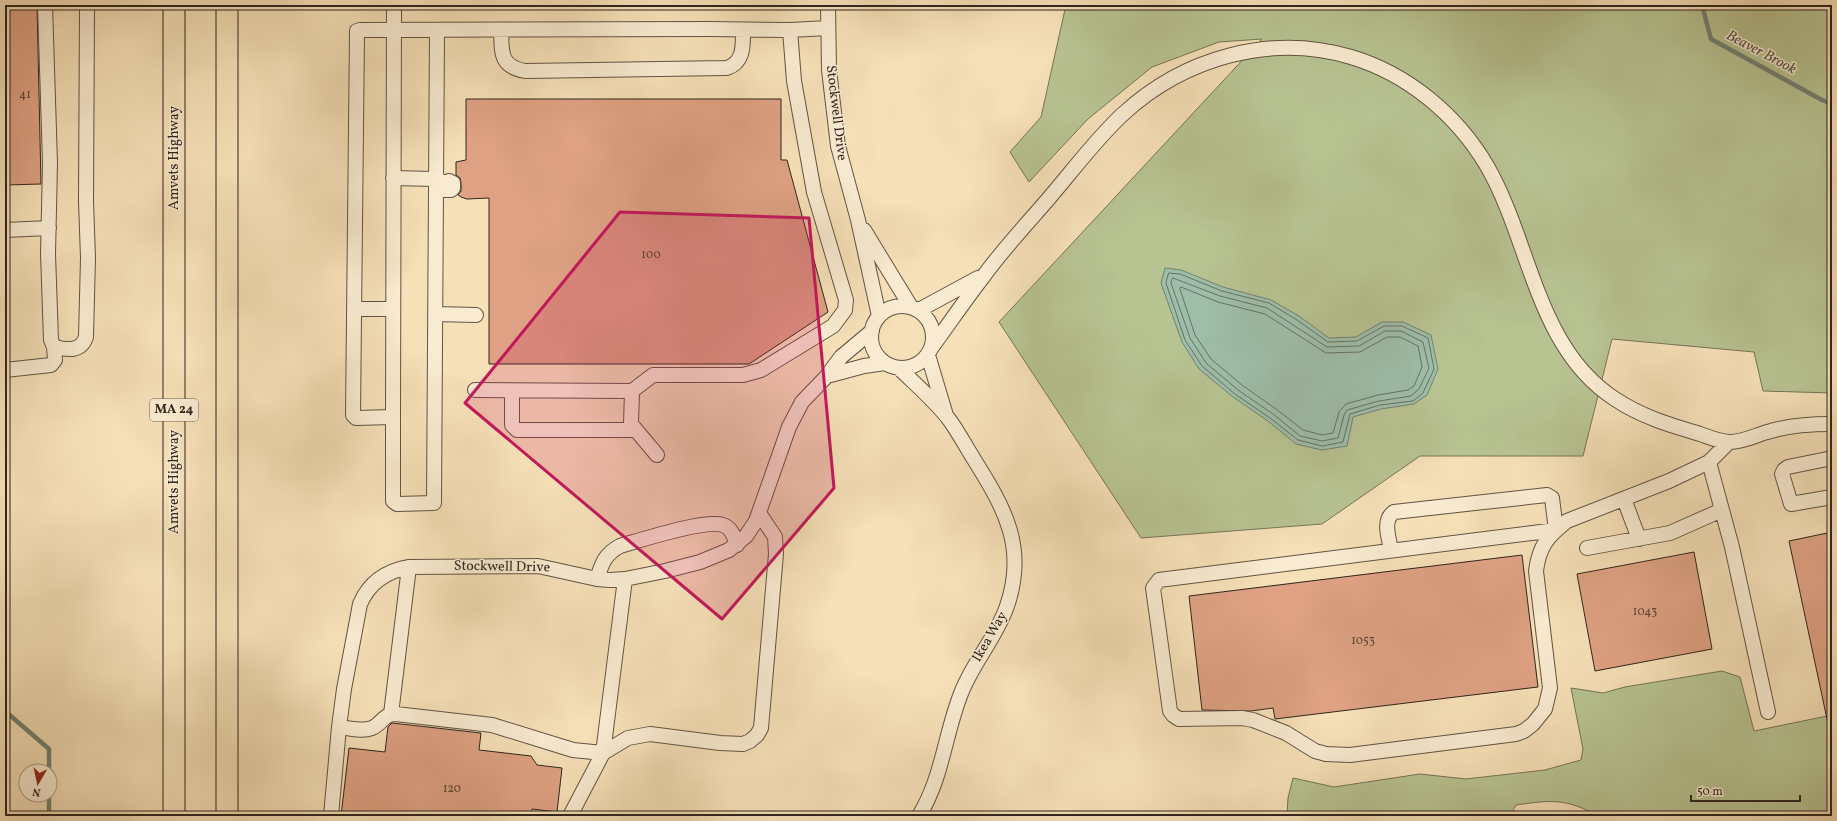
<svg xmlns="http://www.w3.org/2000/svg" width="1837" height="821" font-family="Vollkorn,serif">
<rect width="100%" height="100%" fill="#f6e0b8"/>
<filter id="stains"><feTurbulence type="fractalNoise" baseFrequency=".005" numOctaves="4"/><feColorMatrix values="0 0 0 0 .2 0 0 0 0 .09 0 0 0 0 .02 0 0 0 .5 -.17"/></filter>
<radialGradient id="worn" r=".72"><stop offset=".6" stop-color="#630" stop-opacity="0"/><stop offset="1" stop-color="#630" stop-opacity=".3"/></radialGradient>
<path fill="#b8c392" stroke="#747458" d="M1066 5H1832V393L1763 391 1754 352 1612 339 1583 456H1420L1322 524 1141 538 999 322 1262 39 1219 42 1152 67 1088 119 1029 182 1010 152 1041 117Z
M1722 671 1740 677 1754 731 1832 715V816H1598C1566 798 1551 800 1516 805L1510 816H1287L1288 798 1293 778 1334 787 1420 774 1466 779 1545 770 1581 760 1583 749 1571 688 1603 693 1625 687Z"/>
<path fill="#9ebeaa" stroke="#728172" d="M1165 268 1181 270 1223 287 1271 300 1299 316 1329 338 1356 337 1382 322H1403L1431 335 1438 369 1427 395 1414 404 1381 409 1353 417 1347 446 1322 450 1296 444 1268 421 1233 397 1199 369 1182 342 1161 283Z"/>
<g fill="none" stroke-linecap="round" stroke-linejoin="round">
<path stroke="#667264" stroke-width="1" d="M1169 273 1180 274 1222 291 1269 303 1297 320 1328 342 1357 341 1384 326H1402L1428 338 1434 369 1423 393 1413 401 1380 405 1350 414 1343 442 1322 446 1298 440 1270 418 1235 394 1202 366 1185 340 1166 283Z
M1173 278 1220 296 1267 308 1327 347 1359 346 1385 331H1401L1423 342 1429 368 1419 389 1411 396 1379 401 1347 410 1344 415 1338 438 1322 441 1300 436 1273 414 1238 390 1206 363 1190 338 1171 283Z
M1181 287 1218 302 1265 314 1326 353 1360 352 1387 337H1400L1418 346 1422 367 1414 386 1408 390 1378 395 1346 404 1339 412 1333 433 1322 435 1303 430 1276 409 1242 385 1211 359 1195 335 1180 289Z"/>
<path stroke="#728172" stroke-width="4.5" d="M1702 5 1711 39 1822 100 1832 104
M5 711 49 749V771
M49 795V816"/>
</g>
<path fill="#dea183" stroke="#2f251d" d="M37 5 41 184 5 185V6Z
M466 99H781V160H787L828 312 749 364H489V198L467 199 461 197 458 195 461 191V183L460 178 456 175V162L466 160Z
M1832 532V718L1827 719 1789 541Z
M1694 552 1712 649 1595 671 1577 574Z
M1522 555 1538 687 1275 719 1273 708 1251 711 1202 710 1189 596Z
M392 723 481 733 479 750 531 756 537 765 562 768 557 812 532 809 531 816H341L349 748 385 752 388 727Z"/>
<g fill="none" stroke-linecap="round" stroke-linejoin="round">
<g stroke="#615444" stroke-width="16">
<path id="minor" d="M45 5 50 163 48 254 51 340 54 347C68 350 81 352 86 337L88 258 86 201 87 5
M828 5 829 70 838 146 858 220 879 316
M437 30 434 503 397 504 393 501V417L356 418 353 415 357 31 360 30 711 29 790 30 828 28
M501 30C502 52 499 66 525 71L727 68C744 62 743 46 743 30
M393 178 436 179 445 183 449 181 453 183V188L451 190H446L444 186 445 183
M5 230 49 228
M864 230 911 307
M871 337a31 31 0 1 1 62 0a31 31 0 1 1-62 0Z
M354 309H393
M919 310 978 278
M435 314 476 315
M932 347C949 324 965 300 983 277 1003 249 1027 224 1050 197 1074 169 1096 139 1123 114 1184 58 1270 33 1351 57 1408 74 1457 115 1487 166 1531 242 1536 348 1615 399 1642 417 1670 425 1700 434 1709 437 1720 442 1730 442 1744 442 1758 434 1771 431 1791 425 1811 424 1832 424
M928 355 945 412
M899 368C915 384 934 400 948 418 958 431 966 447 975 461 1005 509 1027 548 1007 606 997 636 974 661 962 691 945 732 943 777 919 816
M5 370 51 365 55 360 54 347
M827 376 864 366 885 363
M475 390 632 391 631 424 657 455
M512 391V425L517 430H636
M632 391 653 375H743L761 370 833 326 845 310 846 300 814 192 794 81 790 30
M393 417 394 5
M1832 458 1788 467 1784 470 1782 474 1791 504 1832 497
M1709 462 1732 547 1768 712
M1624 499 1639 539
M759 513 775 537 776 554 761 728 757 735 750 741 743 744 720 743 650 734 628 738 603 753 573 750 492 725 396 714C383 714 382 724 372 728 362 732 349 728 339 727L344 689 360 604C369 583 386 571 409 567L538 566 597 579 610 580 625 579 665 571 700 562 729 550 746 536 756 521 789 427 802 402 827 376 841 357 872 331
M1587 548 1670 533 1722 510
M1391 550C1389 538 1382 520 1394 512L1547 495 1552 498 1556 530 1159 580 1153 588 1170 711 1173 715 1179 719 1242 718 1253 720 1286 733 1315 751 1326 754 1350 755 1516 734 1524 731 1533 724 1545 709 1550 688 1536 571C1539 546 1548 536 1567 521L1669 481 1709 462 1729 442
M597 579C602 563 605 554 620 546 641 540 705 519 723 525 732 528 734 537 737 545
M391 714 409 567
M331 816 339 727
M570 816 603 753 625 579"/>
</g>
<g stroke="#2f251d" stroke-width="23">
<path id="highway" d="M227 5V816
M174 816V5"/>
</g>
<use href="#minor" stroke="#f9ebd1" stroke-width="14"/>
<use href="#highway" stroke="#f6e0b8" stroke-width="21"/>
</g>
<path fill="#c2185b" fill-opacity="0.2" stroke="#c2185b" stroke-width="3" stroke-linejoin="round" d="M620 212 809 218 834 488 722 619 465 403Z"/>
<g text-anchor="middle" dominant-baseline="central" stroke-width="3" stroke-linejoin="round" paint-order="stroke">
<g font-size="12" fill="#5b4436">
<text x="25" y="95">41</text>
<text x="651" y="255">100</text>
<text x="1645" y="612">1043</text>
<text x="1363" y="641">1053</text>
<text x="452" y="789">120</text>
</g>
<rect fill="#f9ebd1" stroke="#6c6053" stroke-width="1" x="150" y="399" width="48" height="22" rx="3"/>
<g font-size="13" font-weight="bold" fill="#2f251d">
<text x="174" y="410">MA 24</text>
</g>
<g font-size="14" fill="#2f251d" stroke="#f9ebd1">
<text transform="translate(836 113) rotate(83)">Stockwell Drive</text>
<text transform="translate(174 158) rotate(-90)">Amvets Highway</text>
<text transform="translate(174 482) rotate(-90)">Amvets Highway</text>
<text transform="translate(502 567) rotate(1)">Stockwell Drive</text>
<text transform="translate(990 637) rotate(-60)">Ikea Way</text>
</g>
<g font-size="15" font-style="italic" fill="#505347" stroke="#f9ebd1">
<text transform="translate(1761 53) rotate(28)">Beaver Brook</text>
</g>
</g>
<rect width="1837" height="821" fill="none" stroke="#f6e0b8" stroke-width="20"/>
<rect x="6" y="6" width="1825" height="809" fill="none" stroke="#2f251d" stroke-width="2"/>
<rect x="10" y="10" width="1817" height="801" fill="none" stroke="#2f251d"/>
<g transform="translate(38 783) rotate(189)"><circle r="19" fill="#f9ebd1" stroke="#a89c89"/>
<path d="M0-3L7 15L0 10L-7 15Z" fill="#8f2418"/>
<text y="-6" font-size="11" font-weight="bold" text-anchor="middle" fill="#2f251d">N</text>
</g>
<path d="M1691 795v6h109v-6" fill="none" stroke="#2f251d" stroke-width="2"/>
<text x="1697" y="795" font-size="12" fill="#2f251d" stroke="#f9ebd1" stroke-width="3" paint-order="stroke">50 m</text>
<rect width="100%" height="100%" filter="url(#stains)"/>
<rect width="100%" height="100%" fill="url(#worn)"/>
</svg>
